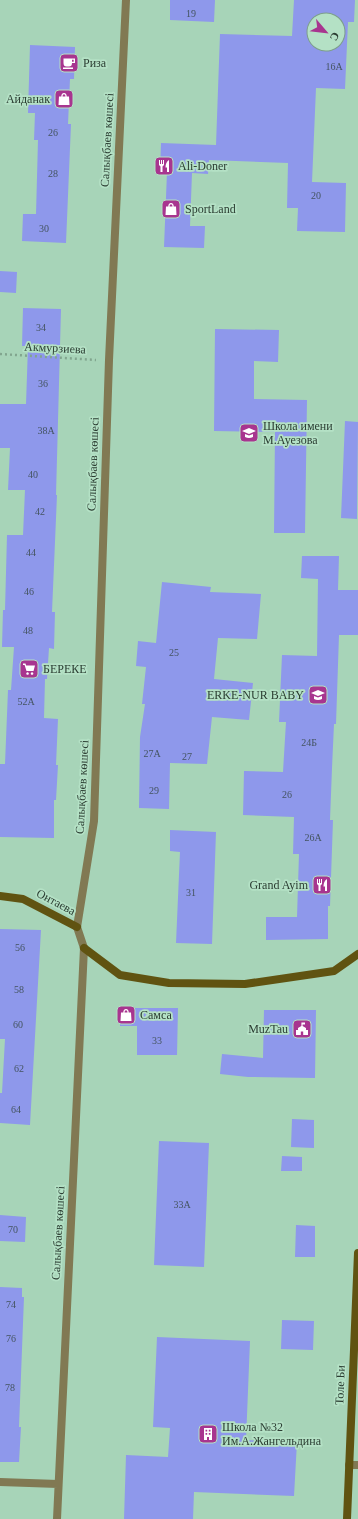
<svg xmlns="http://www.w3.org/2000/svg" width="358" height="1519" font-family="Georgia,serif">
<rect width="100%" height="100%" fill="#a7d4b8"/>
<path fill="#8e98eb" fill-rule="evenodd" d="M170 0H215L214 22 170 20Z
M294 0H355L354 22H348L345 89 316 88 312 182 346 183 345 232 297 231 298 208H287L288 163 209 160 208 174 192 173 190 226H205L204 248 164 247 167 172H160L161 143 216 145 220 34 292 36ZM314 20H338V44H314Z
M30 45 75 47 74 79H70L68 124H71L66 243 22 241 23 214H36L38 140H34L35 113H28Z
M0 271 17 272 16 293 0 292Z
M23 308 61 309 56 495H57L52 612H55L54 649 49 648 47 679H45L44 718 58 719 56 765H58L56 800H54V838L0 837V764H5L8 690H11L14 647H2L3 610H5L7 535H23L25 490H8L10 448H0V404H26L28 346H22Z
M215 329 279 330 278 362 254 361V399L307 400 305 533H274L275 432 214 431Z
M345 421 358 422 357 519 341 518Z
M302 556H339L338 590H358V635H339L336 724H334L332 768 330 820H333L330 906H328V939L266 940V917H297L299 854H293L294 817 243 815 244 771 283 772 286 722H279L282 655 317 656 318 579 301 578Z
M162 582 211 587 210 592 261 594 257 639 218 638 214 679 253 683 249 720 212 717 207 764 170 763 169 809 139 808 140 737 145 704H142L146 667 136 666 138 641 156 643Z
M170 830 216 832 212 944 176 943 180 852 170 851Z
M0 929 41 930 30 1125 0 1123V1093H2L5 1039H0Z
M120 1008H178L177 1055H137V1026H120Z
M264 1010H316L315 1078 248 1077 220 1074 222 1054 263 1058Z
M292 1119 314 1120V1148L291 1147Z
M159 1141 209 1143 204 1267 154 1265Z
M282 1156 302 1157V1171H281Z
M0 1215 26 1217 25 1242 0 1241Z
M296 1225 315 1226V1257H295Z
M0 1287 22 1288V1297H24L19 1427H21L19 1462H0Z
M282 1320 314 1321 313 1350 281 1349Z
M157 1337 250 1341 246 1440 297 1442 294 1496 194 1492 193 1519H124L126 1455 168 1457 170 1428 153 1427Z"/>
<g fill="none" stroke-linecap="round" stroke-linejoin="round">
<path stroke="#81a58e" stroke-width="2.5" stroke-dasharray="2 3" stroke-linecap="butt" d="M0 354 96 360"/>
<path stroke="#817953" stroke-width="8" d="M77 927 94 821 109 360 126 0
M349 1465H358
M0 1482 58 1484
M57 1519 84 948"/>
<path stroke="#817953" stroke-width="8" d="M77 927 84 948"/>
<path stroke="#605311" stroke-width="8" d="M0 896 23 899 77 927
M84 948 120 975 169 983 245 984 334 971 358 954
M347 1519 358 1253"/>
</g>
<defs>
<g id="cafe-square" transform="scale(1)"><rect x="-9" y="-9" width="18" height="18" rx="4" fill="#a8358f" stroke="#b4e1c5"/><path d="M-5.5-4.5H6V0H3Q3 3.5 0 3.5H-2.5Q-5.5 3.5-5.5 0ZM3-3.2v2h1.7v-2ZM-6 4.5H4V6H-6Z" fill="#fff"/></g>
<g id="shop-square" transform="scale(1)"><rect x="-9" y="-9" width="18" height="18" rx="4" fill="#a8358f" stroke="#b4e1c5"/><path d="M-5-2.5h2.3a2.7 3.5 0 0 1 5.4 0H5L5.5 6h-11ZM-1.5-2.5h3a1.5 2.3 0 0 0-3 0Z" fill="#fff"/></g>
<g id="restaurant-square" transform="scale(1)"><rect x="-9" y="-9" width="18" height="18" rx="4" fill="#a8358f" stroke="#b4e1c5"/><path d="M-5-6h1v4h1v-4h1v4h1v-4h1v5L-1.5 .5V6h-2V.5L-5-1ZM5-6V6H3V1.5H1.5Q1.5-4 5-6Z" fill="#fff"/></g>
<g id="school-square" transform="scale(1)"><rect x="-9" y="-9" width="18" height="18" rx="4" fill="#a8358f" stroke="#b4e1c5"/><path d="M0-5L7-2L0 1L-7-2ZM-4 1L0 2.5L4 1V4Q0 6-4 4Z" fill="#fff"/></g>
<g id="supermarket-square" transform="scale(1)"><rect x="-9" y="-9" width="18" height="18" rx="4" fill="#a8358f" stroke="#b4e1c5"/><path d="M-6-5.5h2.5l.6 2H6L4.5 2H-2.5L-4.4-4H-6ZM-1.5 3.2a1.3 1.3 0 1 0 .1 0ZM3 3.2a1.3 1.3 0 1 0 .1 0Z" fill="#fff"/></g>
<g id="civic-square" transform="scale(1)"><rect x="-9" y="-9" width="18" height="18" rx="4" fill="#a8358f" stroke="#b4e1c5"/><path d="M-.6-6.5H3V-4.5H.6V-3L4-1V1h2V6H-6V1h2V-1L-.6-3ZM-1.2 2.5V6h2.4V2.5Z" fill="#fff"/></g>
<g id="building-square" transform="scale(1)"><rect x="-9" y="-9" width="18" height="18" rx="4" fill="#a8358f" stroke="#b4e1c5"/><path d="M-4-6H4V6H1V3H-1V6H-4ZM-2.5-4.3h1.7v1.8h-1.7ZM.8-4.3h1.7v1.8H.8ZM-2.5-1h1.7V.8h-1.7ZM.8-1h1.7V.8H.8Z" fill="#fff"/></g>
</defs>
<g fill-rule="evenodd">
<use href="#cafe-square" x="69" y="63"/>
<use href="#shop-square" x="64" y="99"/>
<use href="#restaurant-square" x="164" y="166"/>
<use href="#shop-square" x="171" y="209"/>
<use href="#school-square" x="249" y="433"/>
<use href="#supermarket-square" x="29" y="669"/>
<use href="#school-square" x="318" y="695"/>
<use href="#restaurant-square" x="322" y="885"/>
<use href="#shop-square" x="126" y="1015"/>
<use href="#civic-square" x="302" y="1029"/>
<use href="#building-square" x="208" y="1434"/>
</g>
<g text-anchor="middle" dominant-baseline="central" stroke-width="3.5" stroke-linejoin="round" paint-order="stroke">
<g font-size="10" fill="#445460">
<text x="191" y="13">19</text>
<text x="334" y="66">16А</text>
<text x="53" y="132">26</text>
<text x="53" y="173">28</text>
<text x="316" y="195">20</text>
<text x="44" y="228">30</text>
<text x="41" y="327">34</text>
<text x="43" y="383">36</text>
<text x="46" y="430">38А</text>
<text x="33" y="474">40</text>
<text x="40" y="511">42</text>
<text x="31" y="552">44</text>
<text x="29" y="591">46</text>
<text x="28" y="630">48</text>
<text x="174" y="652">25</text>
<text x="26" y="701">52А</text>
<text x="309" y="742">24Б</text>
<text x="152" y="753">27А</text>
<text x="187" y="756">27</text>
<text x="154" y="790">29</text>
<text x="287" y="794">26</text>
<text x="313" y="837">26А</text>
<text x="191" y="892">31</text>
<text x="20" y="947">56</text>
<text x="19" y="989">58</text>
<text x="18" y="1024">60</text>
<text x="157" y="1040">33</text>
<text x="19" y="1068">62</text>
<text x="16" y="1109">64</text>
<text x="182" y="1204">33А</text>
<text x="13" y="1229">70</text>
<text x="11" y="1304">74</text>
<text x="11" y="1338">76</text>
<text x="10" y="1387">78</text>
</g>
<g font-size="12" fill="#2b3d32" stroke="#b4e1c5" text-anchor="start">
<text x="83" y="63">Риза</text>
<text x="50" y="99" text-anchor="end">Айданак</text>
<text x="178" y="166">Ali-Doner</text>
<text x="185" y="209">SportLand</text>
<text x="263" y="426">Школа имени<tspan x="263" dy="14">М.Ауезова</tspan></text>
<text x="43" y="669">БЕРЕКЕ</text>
<text x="304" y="695" text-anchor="end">ERKE-NUR BABY</text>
<text x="308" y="885" text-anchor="end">Grand Ayim</text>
<text x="140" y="1015">Самса</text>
<text x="288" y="1029" text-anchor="end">MuzTau</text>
<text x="222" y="1427">Школа №32<tspan x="222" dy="14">Им.А.Жангельдина</tspan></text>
</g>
<g font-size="12" fill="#2b3d32" stroke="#b4e1c5">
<text transform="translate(107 140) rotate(-87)">Салықбаев көшесі</text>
<text transform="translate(55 348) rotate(3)">Акмурзиева</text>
<text transform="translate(93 464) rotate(-88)">Салықбаев көшесі</text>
<text transform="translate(82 787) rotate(-87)">Салықбаев көшесі</text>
<text transform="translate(56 902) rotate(28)">Онтаева</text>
<text transform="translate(58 1233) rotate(-87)">Салықбаев көшесі</text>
<text transform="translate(340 1385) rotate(-88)">Толе Би</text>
</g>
</g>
<g transform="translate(326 32) rotate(118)"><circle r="19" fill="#b4e1c5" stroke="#7d9f8a"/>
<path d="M0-3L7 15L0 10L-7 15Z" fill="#a8358f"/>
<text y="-6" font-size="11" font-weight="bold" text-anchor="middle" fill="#2b3d32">С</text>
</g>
</svg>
